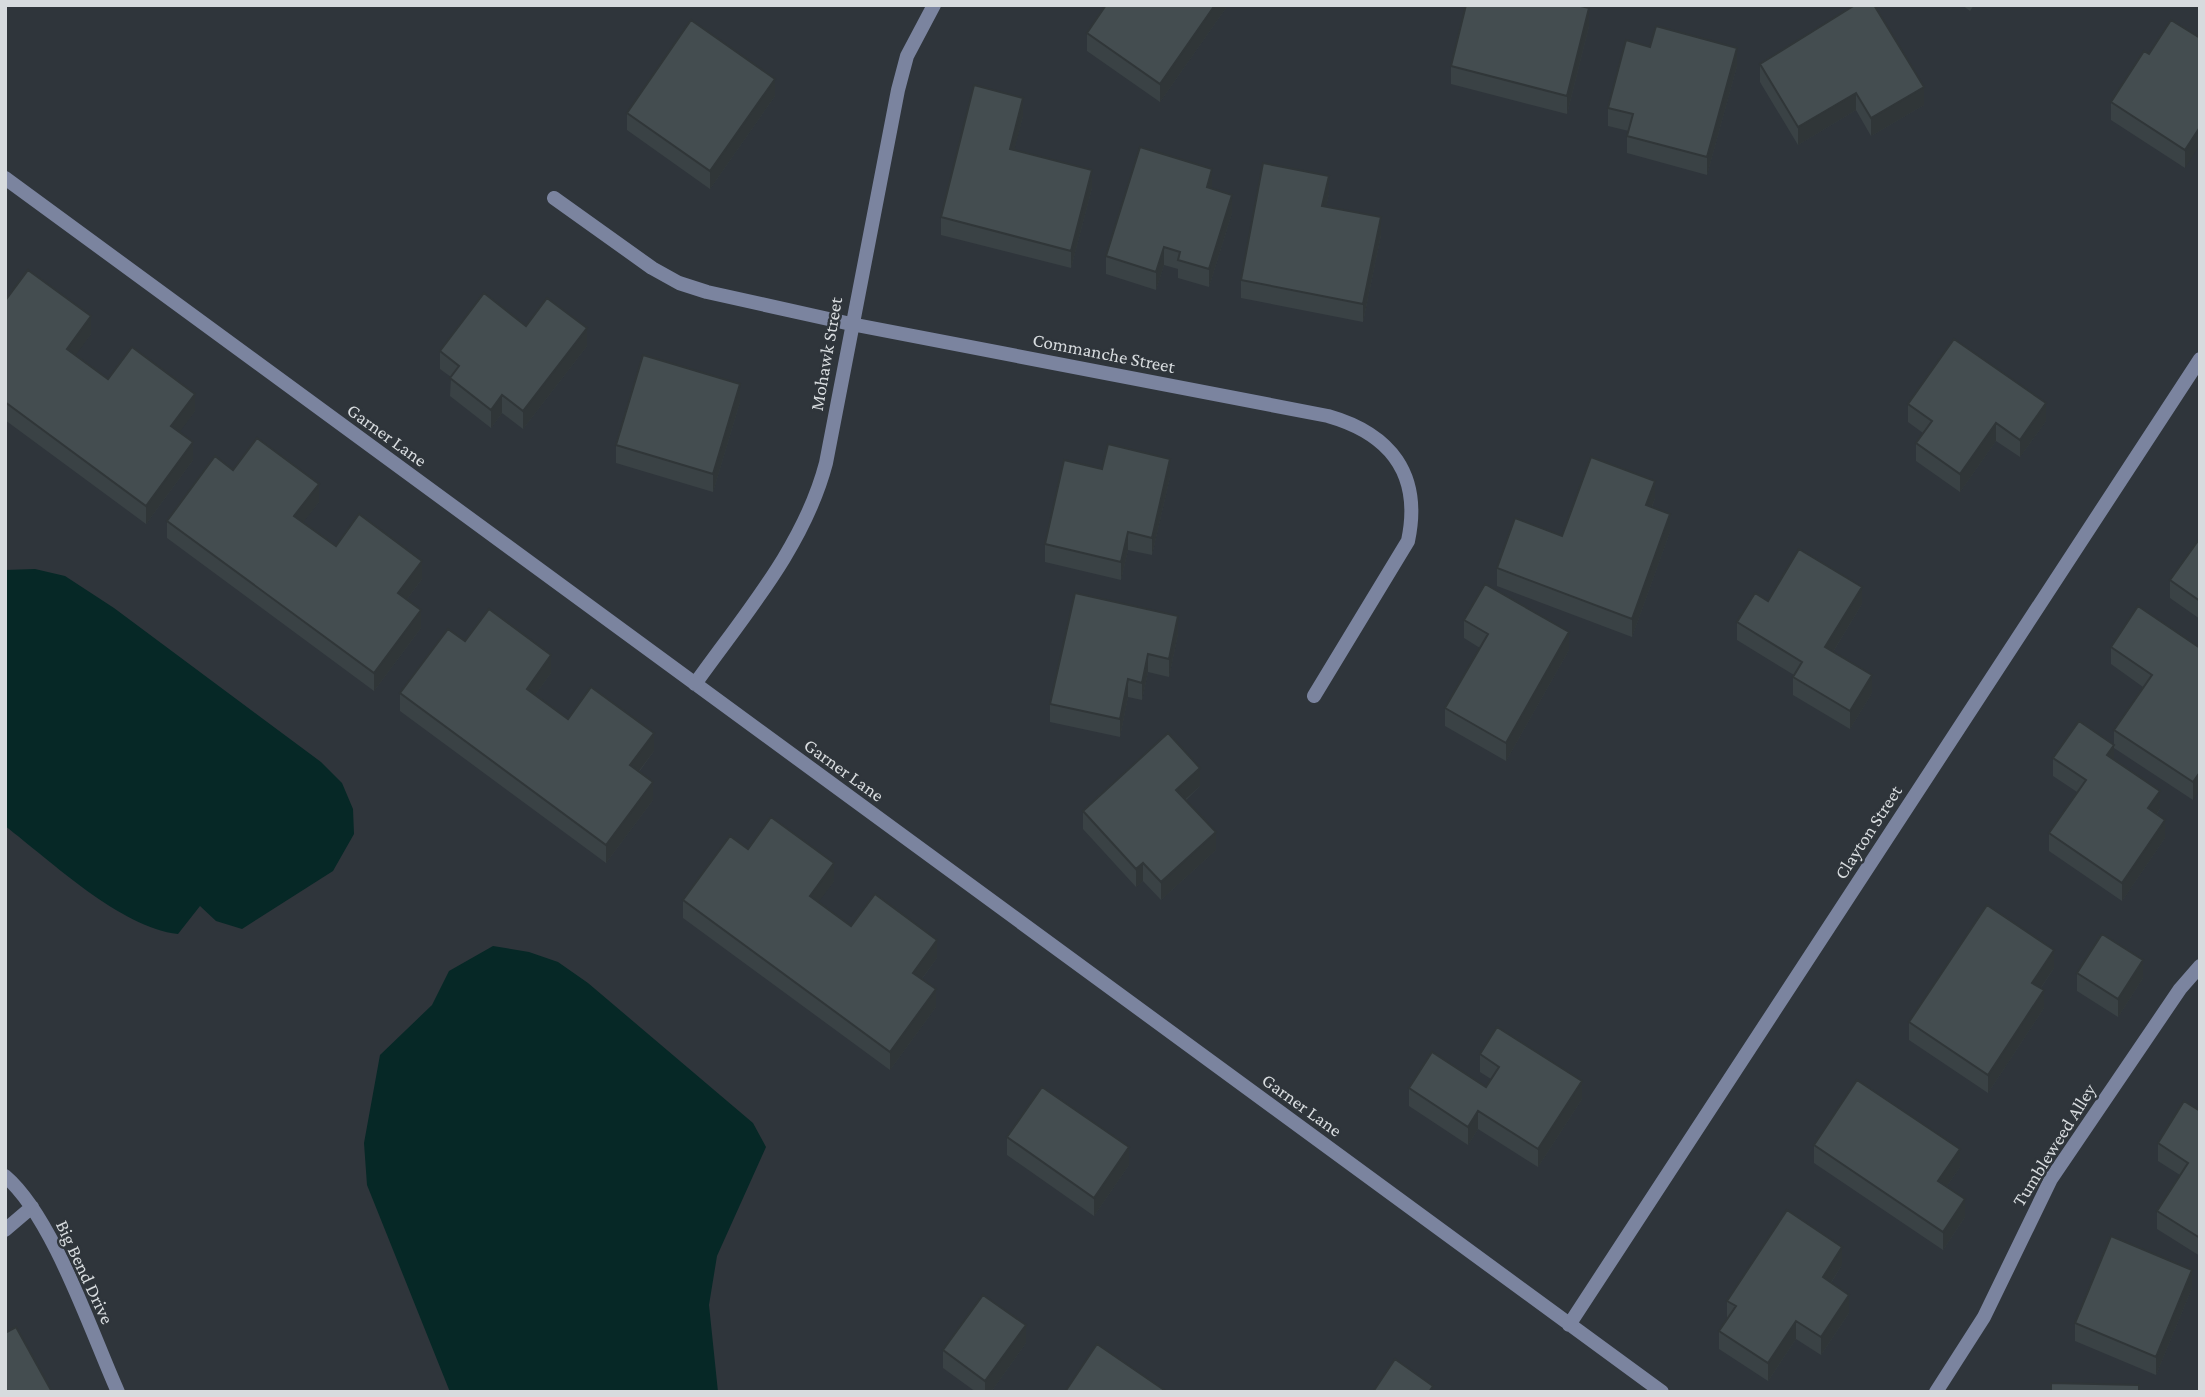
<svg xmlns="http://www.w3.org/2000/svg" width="2205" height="1397" font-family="'Crimson Pro',serif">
<rect width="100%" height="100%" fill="#2f353b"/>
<path fill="#062826" d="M35 569 65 576 114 608 321 762 342 783 353 809 354 834 333 871 242 929 216 921 200 906 178 934C121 928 51 861 5 826V570Z
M493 946 529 952 558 962 588 983 753 1123 766 1147 717 1256 709 1305 718 1392H450L367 1185 364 1143 380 1055 432 1005 449 971Z"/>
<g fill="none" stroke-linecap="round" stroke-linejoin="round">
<path stroke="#7b849f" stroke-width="14" d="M1936 1392 1984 1317 2051 1179 2180 989 2200 966"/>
<path stroke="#7b849f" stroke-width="14" d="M5 178 1662 1392
M554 198 652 268 679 283 707 292 851 324 1328 416C1391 434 1422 475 1408 541L1314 696
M695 684C744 615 804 547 826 463L898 90 907 56 934 5
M5 1176C53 1217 91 1332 118 1392
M5 1230 32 1207
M1569 1325 2200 359"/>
</g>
<path fill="#3a4245" d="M1226 5V8L1160 102 1087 51V33Z
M1962 5H1974L1970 11Z
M1589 26 1567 114 1451 84V66Z
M2200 38 2185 168 2111 120V102L2149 54Z
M1650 47 1737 66 1707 175 1627 153V136L1629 131 1608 126V108Z
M1760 64 1924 105 1871 136 1856 110 1798 145 1760 82Z
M775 96 710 189 627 130V113Z
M1023 116 1014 150 1092 188 1071 268 941 235V217Z
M1212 187 1211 189 1232 213 1209 287 1178 278V269L1164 265 1156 290 1106 274V256Z
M1329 194 1326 206 1381 235 1363 322 1241 298V280Z
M5 301 91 334 75 355 108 379 195 411 179 432 193 460 146 524 5 420Z
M526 326 587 346 523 429 502 413 491 428 450 396 451 377 440 369V351Z
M740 402 713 492 616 463V445Z
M1908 404 2046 421 2020 457 1996 441 1960 492 1916 461V443L1923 433 1908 422Z
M233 470 319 502 303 522 336 546 422 579 407 599 421 628 374 691 167 538V521Z
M1170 477 1152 555 1128 550 1121 580 1045 562V544Z
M1655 498 1652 507 1670 532 1632 637 1497 586V568L1562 536Z
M2200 538V619L2170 598V580Z
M1768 601 1862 604 1833 652 1872 693 1850 729 1793 695V677L1794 675 1737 640V622Z
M1464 620 1569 650 1506 761 1445 726V708L1480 648 1464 638Z
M1178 634 1169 677 1148 672 1142 700 1128 697 1120 737 1050 722V704Z
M465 641 551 673 535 695 568 719 654 751 639 772 653 800 606 863 400 711V693Z
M2111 647 2200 648 2193 800 2114 748V760L2160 809 2157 814 2165 838 2122 901 2049 851V833L2077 792 2053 776V758L2114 745V730L2143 687 2111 664Z
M1200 786 1186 800 1216 850 1161 900 1143 881 1136 887 1083 829V811Z
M748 849 834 881 818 902 851 926 937 958 922 979 936 1007 890 1070 683 918V900Z
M2054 968 2041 988 2044 1008 1988 1093 1909 1040V1022Z
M2077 973 2143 978 2118 1017 2077 991Z
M1480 1054 1582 1099 1538 1167 1478 1129 1468 1145 1409 1106V1088L1486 1087 1491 1079 1480 1072Z
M2200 1111V1256L2157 1229V1211L2180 1175 2158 1161V1143Z
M1007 1137 1129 1165 1094 1216 1007 1155Z
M1814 1145 1960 1167 1947 1186 1965 1217 1943 1250 1814 1163Z
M1842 1265 1831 1283 1849 1313 1821 1355 1796 1339 1768 1381 1719 1349V1331L1727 1319V1301Z
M2192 1288 2156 1375 2075 1341V1323Z
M1026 1343 991 1392H976L943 1368V1350Z"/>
<path fill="#303638" d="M1215 5H1226V8L1160 102V84Z
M1589 8V26L1567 114V96Z
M1737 48V66L1707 175V157Z
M775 79V96L710 189V171Z
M1924 87V105L1871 136V118Z
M1856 93V110L1798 145V127Z
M1023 98V116L1010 167V149Z
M2200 127V145L2185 168V150Z
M1212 169V187L1207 205V187Z
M1092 170V188L1071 268V251Z
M1329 176V194L1322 224V206Z
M1232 195V213L1209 287V269Z
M1381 217V235L1363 322V304Z
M1164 247V265L1156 290V272Z
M91 316V334L67 367V349Z
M587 328V346L523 429V411Z
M740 384V402L713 492V474Z
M195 394V411L171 444V426Z
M502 395V413L491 428V410Z
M2046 403V421L2020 457V440Z
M1996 423V441L1960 492V474Z
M193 442V460L146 524V506Z
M1170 459V477L1152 555V538Z
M1655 481V498L1646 523V505Z
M319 484V502L294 534V516Z
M1670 514V532L1632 637V619Z
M1128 532V550L1121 580V562Z
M422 561V579L398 611V593Z
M1862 587V604L1825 665V647Z
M421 610V628L374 691V673Z
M1178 616V634L1169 677V659Z
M1569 632V650L1506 761V743Z
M1148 654V672L1142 700V683Z
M551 655V673L527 706V689Z
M1872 675V693L1850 729V711Z
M1128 679V697L1120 737V719Z
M654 733V751L630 783V765Z
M2114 745V763L2107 755Z
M1200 768V786L1176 808V790Z
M2200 772V790L2193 800V782Z
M653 782V800L606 863V845Z
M2160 791V809L2148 826V808Z
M2165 820V838L2122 901V883Z
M1216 832V850L1161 900V882Z
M834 863V881L810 914V896Z
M1143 863V881L1136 887V869Z
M937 940V958L913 991V973Z
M2054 950V968L2032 1001V983Z
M2143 960V978L2118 1017V999Z
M936 989V1007L890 1070V1052Z
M2044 990V1008L1988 1093V1075Z
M1582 1081V1099L1538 1167V1149Z
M1478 1111V1129L1468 1145V1127Z
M1129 1147V1165L1094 1216V1198Z
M1960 1149V1167L1938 1199V1181Z
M1965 1199V1217L1943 1250V1232Z
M1842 1247V1265L1823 1295V1277Z
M2192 1270V1288L2156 1375V1357Z
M1849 1295V1313L1821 1355V1337Z
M1796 1321V1339L1768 1381V1363Z
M1026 1325V1343L991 1392H985V1381Z"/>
<path fill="#444d50" stroke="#303638" stroke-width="2" d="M1106 5H1215L1160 84 1087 33Z
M1466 5H1577L1589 8 1567 96 1451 66Z
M1855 5H1874L1924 87 1871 118 1856 93 1798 127 1760 64Z
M691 20 775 79 710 171 627 113Z
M2171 20 2200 38V127L2185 150 2111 102 2144 51 2149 54Z
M1656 26 1737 48 1707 157 1627 136 1633 114 1608 108 1626 40 1650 47Z
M974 85 1023 98 1010 149 1092 170 1071 251 941 217Z
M1140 147 1212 169 1207 187 1232 195 1209 269 1178 260 1180 252 1164 247 1156 272 1106 256Z
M1263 163 1329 176 1322 206 1381 217 1363 304 1241 280Z
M28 270 91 316 67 349 108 379 132 347 195 394 171 426 193 442 146 506 5 402V301Z
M484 293 526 326 547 298 587 328 523 411 502 395 491 410 450 378 459 366 440 351Z
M1954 339 2046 403 2020 440 1996 423 1960 474 1916 443 1932 421 1908 404Z
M643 355 740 384 713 474 616 445Z
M257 438 319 484 294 516 336 546 359 514 422 561 398 593 421 610 374 673 167 521 215 456 233 470Z
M1108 444 1170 459 1152 538 1128 532 1121 562 1045 544 1064 460 1102 469Z
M1591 457 1655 481 1646 505 1670 514 1632 619 1497 568 1515 518 1562 536Z
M2200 538V601L2170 580Z
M1799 549 1862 587 1825 647 1872 675 1850 711 1793 677 1802 662 1737 622 1755 593 1768 601Z
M1485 584 1569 632 1506 743 1445 708 1488 634 1464 620Z
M1075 593 1178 616 1169 659 1148 654 1142 683 1128 679 1120 719 1050 704Z
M2138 606 2200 648V772L2193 782 2114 730 2152 675 2111 647Z
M489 609 551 655 527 689 568 719 591 687 654 733 630 765 653 782 606 845 400 693 448 629 465 641Z
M2079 721 2114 745 2107 755 2160 791 2148 808 2165 820 2122 883 2049 833 2086 780 2053 758Z
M1168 733 1200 768 1176 790 1216 832 1161 882 1143 863 1136 869 1083 811Z
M771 817 834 863 810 896 851 926 875 894 937 940 913 973 936 989 890 1052 683 900 730 836 748 849Z
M1987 905 2054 950 2032 983 2044 990 1988 1075 1909 1022Z
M2102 934 2143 960 2118 999 2077 973Z
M1497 1027 1582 1081 1538 1149 1478 1111 1468 1127 1409 1088 1432 1052 1486 1087 1499 1067 1480 1054Z
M1857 1080 1960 1149 1938 1181 1965 1199 1943 1232 1814 1145Z
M1042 1087 1129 1147 1094 1198 1007 1137Z
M2184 1101 2200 1111V1238L2157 1211 2188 1163 2158 1143Z
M1787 1210 1842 1247 1823 1277 1849 1295 1821 1337 1796 1321 1768 1363 1719 1331 1736 1306 1727 1301Z
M2111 1236 2192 1270 2156 1357 2075 1323Z
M983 1295 1026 1325 985 1381 943 1350Z
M16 1327 52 1392H5V1333Z
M1097 1344 1167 1392H1065Z
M1395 1359 1433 1386 1429 1392H1373Z
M2051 1383 2139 1385V1392H2051Z"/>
<g text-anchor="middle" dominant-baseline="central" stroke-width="5" stroke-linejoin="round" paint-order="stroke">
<g font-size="19" fill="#d7dbde" stroke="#2f353b">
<text transform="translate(1104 353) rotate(11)">Commanche Street</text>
<text transform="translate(826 354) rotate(-80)">Mohawk Street</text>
<text transform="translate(387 435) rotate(36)">Garner Lane</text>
<text transform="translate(844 770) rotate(36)">Garner Lane</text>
<text transform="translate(1868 832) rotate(-57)">Clayton Street</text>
<text transform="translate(1302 1105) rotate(36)">Garner Lane</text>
<text transform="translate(2054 1145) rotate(-58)">Tumbleweed Alley</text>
<text transform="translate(85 1272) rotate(65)">Big Bend Drive</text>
</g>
</g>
<rect width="2205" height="1397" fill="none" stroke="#d7dbde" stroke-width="14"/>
</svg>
